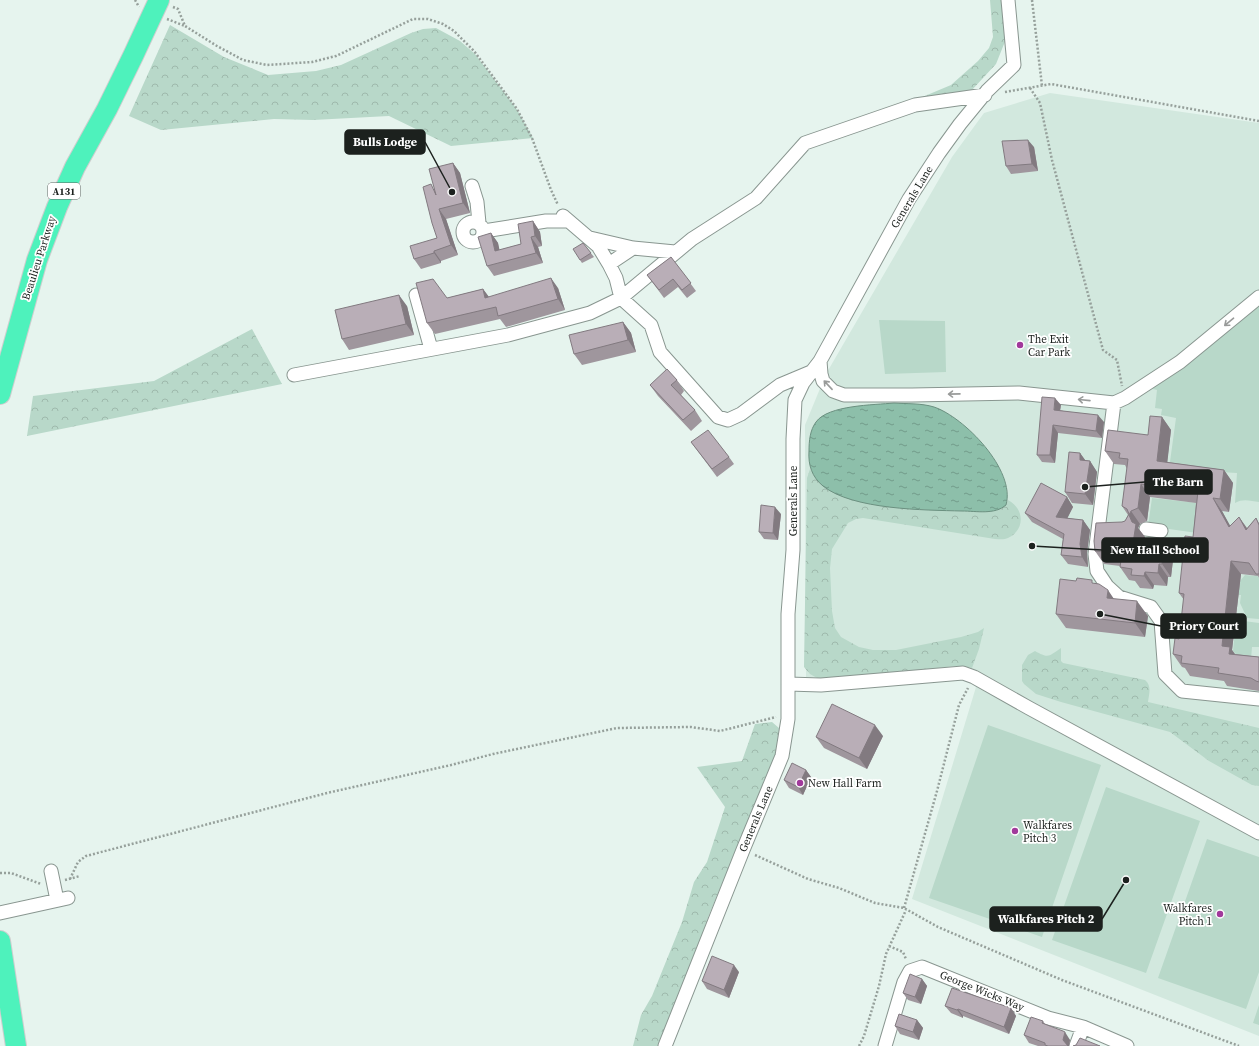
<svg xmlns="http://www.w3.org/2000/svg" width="1259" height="1046" font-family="'Source Serif 4',serif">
<defs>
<pattern id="forest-crowns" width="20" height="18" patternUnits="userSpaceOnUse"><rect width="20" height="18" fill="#b8d8c9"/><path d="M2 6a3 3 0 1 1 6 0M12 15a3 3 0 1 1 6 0" fill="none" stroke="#9eb9ac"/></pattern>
<pattern id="water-ripples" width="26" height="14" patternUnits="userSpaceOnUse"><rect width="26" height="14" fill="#8dbfaa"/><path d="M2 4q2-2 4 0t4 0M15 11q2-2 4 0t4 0" fill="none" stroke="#729b8a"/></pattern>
</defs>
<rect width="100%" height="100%" fill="#e6f4ee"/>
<path fill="#d2e8de" d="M1050 93 1259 123V1036L912 899 976 687 954 668 806 678 805 425 826 374 952 157 984 113Z"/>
<path fill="#b8d8c9" d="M1259 302V502C1251 501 1243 498 1235 503L1237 473 1169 469 1176 418 1161 415 1162 409 1155 408 1157 390 1153 389V386Z
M879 320 945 321 946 372 885 374Z
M1152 498 1207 504 1204 534 1148 526Z
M1256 574 1259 578V619L1247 618 1240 603 1241 595H1238L1240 581 1245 575 1254 576Z
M1236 620 1259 623V647H1252L1251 659 1244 664 1233 651Z
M988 725 1101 765 1042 937 929 898Z
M1106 787 1200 821 1146 973 1052 940Z
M1207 839 1259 857V972L1246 1009 1158 978Z
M1259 1005V1025L1253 1023Z"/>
<path fill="url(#forest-crowns)" d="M990 0H1002L1006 39 996 64 971 91 920 98 951 85 978 61 989 48 993 37Z
M170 25 224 57 268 75 316 71 341 65 411 33 423 29 436 28 460 41 475 54 516 108 533 138 451 146 389 116 313 120 274 119 161 130 129 116Z
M252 329 282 384 27 436 33 396 154 381Z
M810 469 816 478 839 495 855 500 883 506 926 510 988 511 1006 505 1008 500C1025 509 1025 530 1008 538 1004 540 999 539 995 539L863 518 856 519 848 523 832 549 830 568 832 611 835 628 841 637 859 647 873 650H896L961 637 978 632 984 628 979 649 972 668 964 666H954L857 678 826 680 817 678 810 674 804 667 807 478Z
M1061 648V661L1063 663 1145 680C1152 686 1149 694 1148 702L1259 728V786L1252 785 1209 761 1170 732 1061 702 1036 694 1024 684 1022 681V665L1028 655 1035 651C1049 659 1049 656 1061 648Z
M772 722 779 728 778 749 709 915 662 1046H633L641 1015 652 996 682 922 694 882 707 862 725 807 697 767 742 761 755 724Z"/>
<path fill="url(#water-ripples)" stroke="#6b9080" d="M894 403C907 404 921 403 934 407 964 417 1016 470 1006 505 995 515 976 511 962 511 925 510 853 510 823 486 812 477 808 465 809 451 809 441 810 430 816 422 828 405 874 405 894 403Z"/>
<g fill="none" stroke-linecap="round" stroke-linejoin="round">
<g stroke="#899690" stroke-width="15">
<path id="minor" d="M472 186 477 202 479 223
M563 216 598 246 609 264 616 278 621 298 651 325 660 352 718 417 728 420 741 414 780 385 811 372
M463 232a10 10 0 1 1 20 0a10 10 0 1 1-20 0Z
M484 231 546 221H568
M590 238 633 248 675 252
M609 264 633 248
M416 295 431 349
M820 361 821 374 823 381 833 391 844 395H912L1019 393 1114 403 1125 398 1180 362 1259 297
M294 375 508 335 590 313 621 298 692 239 756 198 805 143 915 105 985 95
M1114 403 1095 554 1097 571 1107 586 1119 597 1151 607 1161 621 1165 674 1182 691 1259 699
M1146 529 1161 531
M788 684 821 685 963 673 974 677 1029 708 1259 833
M51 871 57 900
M0 913 68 898
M665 1046 743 850 782 756 788 719V614L793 550V439L795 400 803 383 820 361 909 199 939 153 960 124 987 91 1014 65 1008 0
M885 1046 904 982 910 971 922 967 1048 1018 1083 1027 1127 1046
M1076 1046 1083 1027"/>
</g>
<g stroke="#cdcece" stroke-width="22">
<path id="highway" d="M0 394 37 260 57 207 75 167 107 109 133 56 159 0
M0 941 16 1046"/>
</g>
<path stroke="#96a09b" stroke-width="2.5" stroke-dasharray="2 2" stroke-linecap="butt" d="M135 0 139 7
M1032 0 1042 86
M173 7 178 9 185 26 217 46 243 60 267 65 312 62 336 56 413 19H428L443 24 454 31 474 51 517 109 532 138 551 190 558 205
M167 19 185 26
M1030 88 1040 103 1052 160 1103 350 1117 360 1122 386
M1005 92 1051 84 1259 121
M755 855 808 879 839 888 875 903 904 908 938 927 1062 980 1239 1046
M0 873H11L41 884
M70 879 78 862 86 856 327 793 451 765 493 754 617 728 691 727 720 731 776 717
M65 880 80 876
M904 908 937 791 959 705 968 688
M889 946 903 952 906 959
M859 1046 864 1036 879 986 886 954 906 910"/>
<use href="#minor" stroke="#fff" stroke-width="13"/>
<use href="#highway" stroke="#4ef2bc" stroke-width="20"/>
</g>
<path fill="#9f969d" d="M1034 147 1038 171 1011 174 1006 166Z
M453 163 460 173 470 213 446 219 458 255 441 261V263L421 269 414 259 437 238 434 188Z
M533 221 540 232 542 246 538 247 543 263 494 276 487 266 491 233 498 243 499 250 521 244Z
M583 243 594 257 582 263 580 260Z
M671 257 696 291 687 298 678 287 664 298 647 275Z
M558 288 565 310 506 327 500 319 435 334 427 323 447 298 483 289 489 297Z
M407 306 414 335 349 350 342 339Z
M623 322 631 333 636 352 582 365 574 354Z
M677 380 684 391 681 395 695 410 702 421 691 431 658 396 650 385Z
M1061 405 1060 410 1104 422 1102 438 1058 433 1055 463 1042 462 1037 455Z
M1162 417 1171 430 1167 462 1224 470 1233 483 1229 512 1222 511 1230 526 1239 517 1247 528 1256 518 1259 523V578L1258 576 1241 574 1232 650 1235 654 1259 657V691L1227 686 1224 681 1190 676 1185 668 1182 667 1173 654 1179 639 1184 600 1179 593 1193 537 1196 503 1150 497 1147 521 1140 524 1138 528 1145 537 1144 544 1173 560 1171 577H1168L1167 586 1154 585 1153 589 1140 588 1135 581 1129 580 1120 567V566L1104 564 1095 551 1122 522 1125 521 1128 515 1122 506 1127 469 1125 465 1114 464 1105 451 1148 435Z
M691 442 729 457 734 464 717 477Z
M1080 453 1085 460 1090 461 1097 472 1093 505 1072 503 1065 492Z
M1067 497 1073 507 1067 518 1083 520 1090 530 1087 553 1088 567 1068 564 1061 555 1063 539 1032 522 1025 513Z
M781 514 778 540 764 539 759 532Z
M1095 583 1114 599 1148 616 1145 637 1066 628 1056 614Z
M883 736 867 769 824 748 816 737Z
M806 770 811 777 803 795 789 788 784 780Z
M739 972 729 998 707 989 702 981Z
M922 979 927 986 921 1004 908 1000 903 993Z
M945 1006 1011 1008 1016 1016 1009 1034 963 1016V1018L951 1013Z
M917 1020 923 1028 919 1040 900 1034 895 1026Z
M1043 1021 1045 1024 1070 1040 1069 1046H1038L1029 1043 1024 1035Z"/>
<path fill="#827a80" d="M1028 140 1034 147 1038 171 1032 164Z
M453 163 460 173 470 213 463 203Z
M439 209 446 219 458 255 451 245Z
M533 221 540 232 542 246 535 236Z
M491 233 498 243 502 261 495 251Z
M531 237 538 247 543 263 536 253Z
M434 251 441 261V263L434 253Z
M551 278 558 288 565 310 558 299Z
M483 289 491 300 485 298Z
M399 295 407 306 414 335 406 324Z
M623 322 631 333 636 352 628 340Z
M1055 398 1061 405 1059 417 1054 410Z
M1098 415 1104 422 1102 438 1096 431Z
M1162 417 1171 430 1166 474 1157 461Z
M1053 425 1058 433 1055 463 1050 455Z
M1080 453 1088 464 1080 460Z
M1090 461 1097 472 1093 505 1085 494Z
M1224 470 1233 483 1229 512 1220 499Z
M1141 484 1150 497 1147 521 1138 508Z
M1067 497 1073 507 1063 527 1056 517Z
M1213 498 1222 511 1238 540 1229 527Z
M775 507 781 514 778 540 773 533Z
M1131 511 1140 524 1138 528 1145 537 1142 556 1133 543 1132 522 1129 515Z
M1239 517 1248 530H1246Z
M1083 520 1090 530 1087 553 1088 567 1082 557 1080 544Z
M1164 547 1173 560 1171 577 1162 564Z
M1231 561 1241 574 1232 650 1239 660 1231 659 1222 646Z
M1159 564 1168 577 1167 586 1158 573Z
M1145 572 1154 585 1153 589 1144 576Z
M1108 590 1118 605 1107 598Z
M1137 601 1148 616 1145 637 1135 623Z
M875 725 883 736 867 769 859 758Z
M806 770 811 777 803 795 798 787Z
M734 965 739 972 729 998 724 990Z
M922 979 927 986 921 1004 915 997Z
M1011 1008 1016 1016 1009 1034 1004 1027Z
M958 1009 963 1016V1018L957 1010Z
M917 1020 923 1028 919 1040 913 1032Z
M1065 1032 1070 1040 1069 1046H1067L1063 1040Z"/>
<path fill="#b9aeb7" stroke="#827a80" d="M1028 140 1032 164 1006 166 1002 141Z
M453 163 463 203 439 209 451 245 434 251V253L414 259 410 246 437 238 432 223 423 187 431 184 436 195 429 169Z
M533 221 535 236 531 237 536 253 487 266 478 237 491 233 495 251 521 244 518 224Z
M583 243 591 253 580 260 573 249Z
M671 257 691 283 682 290 673 279 659 290 647 275Z
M551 278 558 299 498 316 496 307 427 323 416 283 433 279 447 298 483 289 485 298Z
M399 295 406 324 342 339 335 310Z
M623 322 628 340 574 354 569 335Z
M667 369 677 380 671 385 695 410 683 420 650 385Z
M1042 397 1055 398 1054 410 1098 415 1096 431 1053 425 1050 455H1037Z
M1150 416 1162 417 1157 461 1224 470 1220 499 1213 498 1229 527 1239 517 1246 530 1256 518 1259 525V574H1256L1249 563 1231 561 1222 646 1230 647 1229 654 1259 657V682L1256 681 1251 678 1218 673 1219 668 1181 663 1182 656 1173 654 1175 638 1179 639 1184 594 1179 593 1185 536 1193 537 1198 491 1141 484 1138 508 1131 511 1129 515 1132 522 1136 524 1133 543 1164 547 1162 564H1159L1158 573 1145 572 1144 576 1131 575 1132 569 1120 567 1122 554 1095 551 1094 541 1096 523 1122 522 1125 521 1129 514 1127 509 1122 506 1128 459 1119 458 1120 453 1105 451 1108 430 1148 435Z
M708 430 729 457 712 469 691 442Z
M1069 452 1080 453V460L1090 461 1085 494 1065 492Z
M1041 483 1067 497 1056 517 1083 520 1080 544 1082 557 1061 555 1064 534 1025 513Z
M761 505 775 507 773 533 759 532Z
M1077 578 1092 580V583L1099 584 1108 590 1107 598 1137 601 1135 623 1056 614 1060 579 1076 581Z
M832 704 875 725 859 758 816 737Z
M792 763 806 770 798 787 784 780Z
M712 956 734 965 724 990 702 981Z
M910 974 922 979 915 997 903 993Z
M952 988 1011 1008 1004 1027 958 1009 957 1010 945 1006Z
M899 1014 917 1020 913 1032 895 1026Z
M1031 1017 1043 1021 1042 1023 1063 1031 1065 1032 1063 1040 1068 1046H1048L1045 1045V1043L1024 1035Z
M1080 1038 1100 1046H1073L1076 1045Z"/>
<defs><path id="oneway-shaft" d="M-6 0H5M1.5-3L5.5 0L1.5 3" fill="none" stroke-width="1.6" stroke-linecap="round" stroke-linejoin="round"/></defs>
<g stroke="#999b9a">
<use href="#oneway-shaft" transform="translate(1229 322) rotate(140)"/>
<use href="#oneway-shaft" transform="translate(828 385) rotate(-133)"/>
<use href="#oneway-shaft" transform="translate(954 394) rotate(179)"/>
<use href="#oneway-shaft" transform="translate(1084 400) rotate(-174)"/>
</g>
<g fill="#a1399b" stroke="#fff" stroke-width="1.5">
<circle cx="1020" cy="345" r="4"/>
<circle cx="800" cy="783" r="4"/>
<circle cx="1015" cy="831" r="4"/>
<circle cx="1220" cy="914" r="4"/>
</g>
<g text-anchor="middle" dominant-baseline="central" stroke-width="3.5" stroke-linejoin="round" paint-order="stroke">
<rect fill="#fff" stroke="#606462" stroke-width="1" x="48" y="183" width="32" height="16" rx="3"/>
<g font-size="10" font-weight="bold" fill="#1c211e">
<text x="64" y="191">A131</text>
</g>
<g font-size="11" fill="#1c211e" stroke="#fff">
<text transform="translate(912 197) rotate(-59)">Generals Lane</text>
<text transform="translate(39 258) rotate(-72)">Beaulieu Parkway</text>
<text transform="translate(793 501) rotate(-90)">Generals Lane</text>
<text transform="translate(756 819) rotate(-67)">Generals Lane</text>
<text transform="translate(982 991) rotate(22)">George Wicks Way</text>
</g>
<g font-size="11" fill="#1c211e" stroke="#fff" text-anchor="start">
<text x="1028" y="339">The Exit<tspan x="1028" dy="13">Car Park</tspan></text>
<text x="808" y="783">New Hall Farm</text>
<text x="1023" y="825">Walkfares<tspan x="1023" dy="13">Pitch 3</tspan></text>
<text x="1212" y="908" text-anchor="end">Walkfares<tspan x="1212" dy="13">Pitch 1</tspan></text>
</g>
</g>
<path fill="none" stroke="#1c211e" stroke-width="1.5" d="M452 192L425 142M1085 487L1145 482M1032 546L1102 550M1100 614L1161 626M1126 880L1102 919"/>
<g fill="#1c211e" stroke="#fff" stroke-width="1.5">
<circle cx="452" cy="192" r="4"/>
<circle cx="1085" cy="487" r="4"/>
<circle cx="1032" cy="546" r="4"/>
<circle cx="1100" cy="614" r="4"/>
<circle cx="1126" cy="880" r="4"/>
</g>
<g fill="#1c211e" stroke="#1c211e" stroke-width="1.5">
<rect x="345" y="130" width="80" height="24" rx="4"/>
<rect x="1145" y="470" width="67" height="24" rx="4"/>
<rect x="1102" y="538" width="106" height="24" rx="4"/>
<rect x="1161" y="614" width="85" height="24" rx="4"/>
<rect x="990" y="907" width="112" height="24" rx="4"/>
</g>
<g font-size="12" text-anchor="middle" font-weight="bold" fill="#fff">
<text x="385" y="146">Bulls Lodge</text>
<text x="1178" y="486">The Barn</text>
<text x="1155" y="554">New Hall School</text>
<text x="1204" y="630">Priory Court</text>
<text x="1046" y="923">Walkfares Pitch 2</text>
</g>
</svg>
